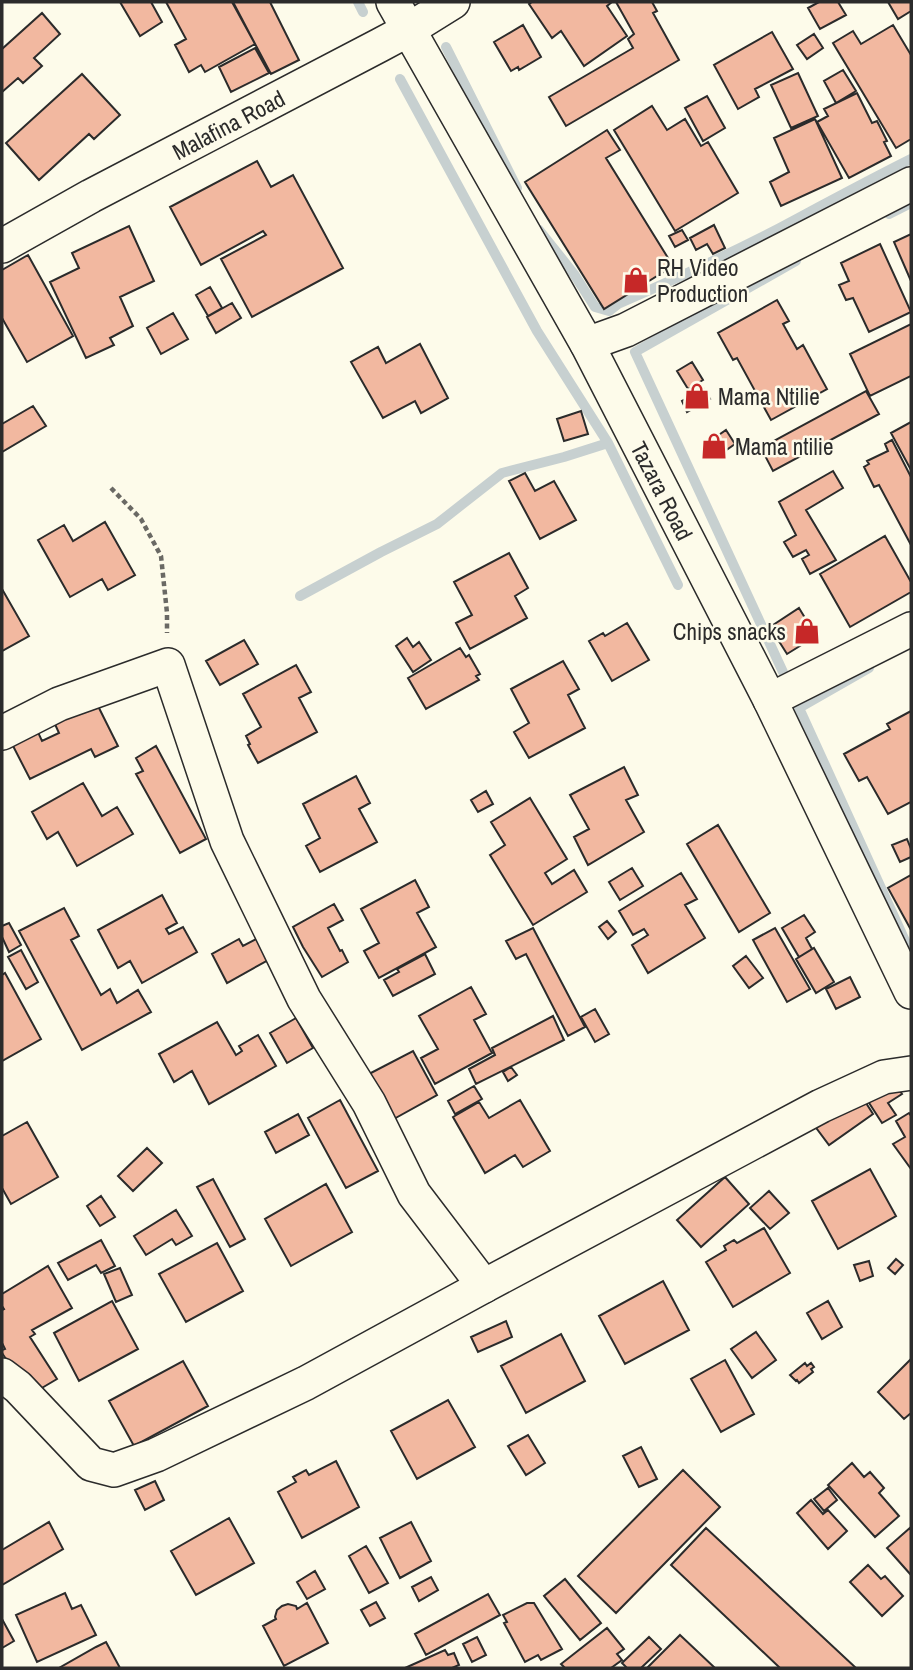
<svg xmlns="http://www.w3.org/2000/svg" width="913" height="1670" font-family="'Archivo Narrow',sans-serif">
<rect width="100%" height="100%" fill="#fdfbea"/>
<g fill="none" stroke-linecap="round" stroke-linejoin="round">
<path stroke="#c7d0d0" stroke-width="10" d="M358 2 363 12
M446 47 517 188
M400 79 537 331 608 443 678 585
M889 214 911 203
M539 230 574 274 595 307 609 311 618 304C671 281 723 257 774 231 819 207 865 182 911 159
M300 596 381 552 437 524 502 473 564 457 608 443
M869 668 799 708 911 954
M783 672 635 352 796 261"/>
</g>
<path fill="#f2b8a0" stroke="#2b2b2b" stroke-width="2" d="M120 2H151L162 22 140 36Z
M166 2H232L255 44 205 72 201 65 189 72 175 45 186 39Z
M233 2H270L299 60 271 74Z
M532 2H612L607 6 627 36 584 66 561 31 552 38 529 4Z
M616 2H652L657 11 653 13 679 60 566 126 549 97 633 48 628 39 634 34Z
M819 2H838L846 15 820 29 808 8Z
M888 2H911V11L898 19Z
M42 13 60 34 34 58 42 66 23 83 18 78 2 92V49Z
M523 25 541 57 519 70 518 67 511 71 494 42Z
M893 25 911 55V139L896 148 833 43 853 31 861 44Z
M772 32 793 69 755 89 759 97 738 109 714 65Z
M814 34 823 48 807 59 797 45Z
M255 48 269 73 231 92 219 67Z
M843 70 856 91 836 103 824 81Z
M798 73 818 116 791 128 771 85Z
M82 74 120 115 94 139 89 134 39 180 6 143Z
M857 93 872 123 877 121 887 141 884 142 891 156 849 178 817 122 828 116 824 109Z
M707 96 725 128 703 141 685 108Z
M652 106 667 130 685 119 701 146 708 142 738 193 675 231 614 130Z
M815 119 842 178 781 206 770 182 789 172 774 138Z
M607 130 620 150 606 158 673 266 604 309 525 182Z
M257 161 271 187 293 175 343 268 252 317 221 259 266 235 263 231 201 265 170 207Z
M714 225 725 248 713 254 707 244 696 250 690 238Z
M129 226 154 281 120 297 133 326 110 338 114 345 86 358 50 282 79 268 72 253Z
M682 230 688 240 675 247 669 236Z
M911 234V281L894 242Z
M880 244 911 312 869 332 853 298 846 300 839 285 849 281 841 263Z
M28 255 73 336 27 362 2 318V270Z
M210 287 222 308 208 316 196 295Z
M777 300 789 321 783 324 797 349 803 345 827 389 771 420 737 358 733 360 718 333Z
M232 303 241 318 216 333 207 317Z
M173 313 188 339 161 354 147 328Z
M911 324V376L870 396 850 354Z
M420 344 448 398 421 413 415 401 383 418 351 362 378 347 386 363Z
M692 362 703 380 688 389 677 371Z
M704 389 710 399 687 412 682 401Z
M866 391 879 414 773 471 761 448Z
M33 406 46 426 2 452V424Z
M581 411 588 434 564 441 557 419Z
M911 422V470L891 433Z
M726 430 735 444 722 453 713 439Z
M892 440 911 477V545L879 485 874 487 864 467 869 464 867 461 888 451 885 444Z
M833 471 843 488 806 510 836 560 810 574 802 559 809 555 806 550 793 557 784 542 796 535 779 502Z
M525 473 535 491 554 481 576 520 540 539 509 481Z
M105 522 135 575 108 590 102 579 70 597 38 540 64 525 73 541Z
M885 536 911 582V592L850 627 820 574Z
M509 553 528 588 515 596 527 618 470 649 456 623 472 615 454 582Z
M2 589 29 636 2 651Z
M799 608 816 636 787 654 770 627Z
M627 623 649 660 612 681 589 641 603 633 605 636Z
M407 638 413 647 419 642 431 660 413 672 396 646Z
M244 640 258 664 220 685 206 661Z
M460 648 466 657 469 655 480 674 476 676 479 680 426 709 408 678Z
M563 661 579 689 568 695 585 728 529 758 514 732 529 723 511 689Z
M296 665 311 692 299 698 317 732 258 763 248 745 250 744 246 736 261 727 243 694Z
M96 702 118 746 95 757 91 749 30 779 11 742 37 730 42 741 59 733 54 722Z
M911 711V802L888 814 867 777 859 781 844 754 890 729 887 724Z
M156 746 206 839 180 853 136 774 143 771 136 758Z
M624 767 638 795 626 800 644 832 588 865 574 837 589 829 570 795Z
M356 776 370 803 359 809 377 842 320 872 306 846 320 838 303 804Z
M83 783 102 816 117 807 133 834 77 866 58 832 47 839 32 812Z
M486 791 493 804 478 812 471 800Z
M530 798 567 859 545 873 552 884 574 870 587 892 533 925 490 855 505 845 491 822Z
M718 825 770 913 739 932 687 844Z
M907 839 911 849V857L900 862 892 845Z
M632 868 643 886 620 900 609 882Z
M681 873 697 899 685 905 705 938 648 973 632 945 648 935 644 929 633 935 619 911Z
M911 875V930L888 888Z
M415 880 429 907 417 913 436 947 379 978 364 951 379 943 361 909Z
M162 895 177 923 166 929 169 934 183 927 197 952 142 983 130 961 118 968 98 930Z
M334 904 343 920 328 928 340 951 342 950 348 962 322 977 303 947 293 927Z
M64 908 79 936 71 940 101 995 110 989 117 1003 138 990 151 1012 82 1050 19 931Z
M804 915 815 932 806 938 812 949 799 957 782 928Z
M607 921 616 932 608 939 599 927Z
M9 923 21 945 9 952 2 937V926Z
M533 928 585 1027 568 1036 526 954 516 959 506 941Z
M775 928 810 989 787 1002 753 940Z
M258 938 270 959 227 983 212 954 239 939 243 946Z
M814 948 834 982 816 993 796 959Z
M21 950 38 982 26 989 8 957Z
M425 954 435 974 393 996 384 980 399 972 397 969Z
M746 956 763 978 749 988 733 966Z
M5 973 41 1039 2 1061V975Z
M850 977 860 997 836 1009 826 989Z
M471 987 486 1014 474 1020 492 1053 435 1084 421 1058 438 1049 419 1016Z
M595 1009 609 1034 595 1042 581 1017Z
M553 1016 564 1040 476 1084 469 1069 495 1055 492 1048Z
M296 1018 313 1048 287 1063 270 1033Z
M217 1022 236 1055 242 1051 239 1046 258 1035 276 1066 209 1104 192 1071 174 1082 159 1054Z
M413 1051 437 1095 392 1120 367 1075Z
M511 1067 517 1075 508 1081 503 1072Z
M892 1079 902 1094 888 1103 896 1115 882 1123 864 1095Z
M474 1086 482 1099 455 1114 448 1101Z
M859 1092 873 1114 829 1145 814 1125Z
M340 1100 378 1171 346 1188 308 1118Z
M520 1100 550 1151 523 1167 515 1155 485 1173 453 1117 479 1102 489 1118Z
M909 1113 911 1116V1169L893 1144 905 1137 896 1121Z
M298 1114 309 1135 276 1153 265 1132Z
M27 1122 58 1177 11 1204 2 1188V1136Z
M147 1148 162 1163 133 1191 118 1176Z
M870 1169 896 1216 838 1249 812 1201Z
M725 1177 749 1204 701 1247 677 1220Z
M213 1179 245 1239 230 1247 197 1187Z
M326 1184 352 1232 291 1266 265 1219Z
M769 1191 789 1213 770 1229 750 1208Z
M101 1196 115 1217 100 1226 87 1206Z
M176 1210 192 1236 176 1245 172 1239 146 1255 134 1236Z
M764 1228 790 1273 733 1307 706 1262 726 1250 724 1246 734 1240 737 1243Z
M101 1240 115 1266 101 1273 96 1265 68 1280 58 1263Z
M217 1243 243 1291 186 1322 159 1274Z
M896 1259 903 1265 895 1274 888 1268Z
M869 1261 873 1276 860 1281 854 1265Z
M48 1266 72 1308 32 1330 35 1334 30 1337 57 1379 30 1395 2 1353V1350L5 1349 2 1343V1310L4 1309 2 1306V1294Z
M120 1268 132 1295 116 1302 104 1274Z
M663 1281 689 1330 625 1364 599 1316Z
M112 1301 138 1349 79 1381 54 1333Z
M828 1301 842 1327 822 1339 807 1313Z
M506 1321 512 1337 478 1352 471 1337Z
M756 1332 776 1360 752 1378 731 1349Z
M561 1334 585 1381 526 1413 501 1366Z
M911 1359V1413L904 1419 878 1392Z
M725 1360 754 1414 721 1432 691 1379Z
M183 1361 208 1406 134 1446 109 1401Z
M805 1363 807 1366 811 1363 814 1367 811 1369 813 1372 799 1383 797 1380 796 1381 790 1375Z
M448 1400 475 1447 417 1479 391 1431Z
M528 1435 545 1463 526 1475 508 1446Z
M641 1447 657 1479 639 1487 623 1456Z
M336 1461 359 1507 302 1538 278 1492 296 1482 293 1477 306 1470 309 1475Z
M852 1463 864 1477 870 1472 884 1488 879 1493 899 1516 875 1537 828 1485Z
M683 1470 720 1507 616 1613 578 1576Z
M155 1481 164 1500 145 1510 135 1490Z
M828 1488 837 1500 824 1511 814 1499Z
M811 1500 823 1514 828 1510 847 1531 828 1549 797 1513Z
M229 1518 254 1563 196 1595 171 1551Z
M49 1522 63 1549 2 1585V1550Z
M411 1522 431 1561 400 1578 380 1538Z
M911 1527V1575L887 1548Z
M706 1528 856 1668H780L671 1565Z
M366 1546 388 1583 369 1593 349 1556Z
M868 1565 881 1579 885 1576 903 1596 882 1616 850 1582Z
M315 1571 325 1589 307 1599 297 1582Z
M431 1577 438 1590 419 1601 412 1587Z
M565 1579 601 1623 580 1640 544 1596Z
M65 1593 72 1609 81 1605 96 1635 37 1662 16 1615Z
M488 1594 500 1615 426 1655 415 1634Z
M376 1602 385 1618 370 1626 361 1610Z
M307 1603 328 1643 284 1666 263 1626 276 1619 275 1617 277 1610 282 1606 288 1604 296 1606 297 1609Z
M527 1603H534L562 1649 541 1660 538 1655 525 1662 504 1623 507 1622 503 1615Z
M2 1619 14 1641 2 1648Z
M607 1628 624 1649 617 1654 622 1660 611 1668H565L561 1664Z
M680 1635 715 1668H647Z
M477 1637 486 1655 472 1662 463 1644Z
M649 1637 661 1649 641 1668H627L622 1663Z
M106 1642 120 1668H59L96 1647Z
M445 1650 448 1655 454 1653 459 1665 452 1668H405Z"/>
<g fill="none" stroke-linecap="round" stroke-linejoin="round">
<g stroke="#2b2b2b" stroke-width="36">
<g id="street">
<path id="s1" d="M393 2 587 344 770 700 911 992"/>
<path id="s2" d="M2 246 91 196 380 45 408 30 453 2"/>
<path d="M587 344 626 330 911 184"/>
<path d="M770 700 911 629"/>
<path d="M2 733 59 704 168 665 227 841 304 999 369 1103 414 1194 484 1286"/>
<path d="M2 1375 18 1387 91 1464 114 1470 156 1455 306 1383 484 1286 821 1106 884 1077 911 1073"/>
</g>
</g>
<path stroke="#6a6964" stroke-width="4.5" stroke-dasharray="5 3.5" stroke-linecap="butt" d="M111 488 141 519 161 556 167 613V633"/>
<use href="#street" stroke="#fdfbea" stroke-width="33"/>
</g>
<defs>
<g id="shop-bare" transform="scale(2.1)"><path d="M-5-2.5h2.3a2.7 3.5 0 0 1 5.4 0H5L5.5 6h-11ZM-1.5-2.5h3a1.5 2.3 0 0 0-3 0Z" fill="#c62828" stroke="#fdfbea" stroke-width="2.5" paint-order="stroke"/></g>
</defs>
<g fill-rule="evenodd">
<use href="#shop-bare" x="636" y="280"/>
<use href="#shop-bare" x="697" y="396"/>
<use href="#shop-bare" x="714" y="446"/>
<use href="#shop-bare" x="807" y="631"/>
</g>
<g text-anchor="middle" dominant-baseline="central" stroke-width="5" stroke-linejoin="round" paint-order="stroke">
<g font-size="23" fill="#2b2b2b" stroke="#fdfbea">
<text stroke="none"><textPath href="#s2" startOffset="257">Malafina Road</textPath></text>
<text stroke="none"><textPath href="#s1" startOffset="558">Tazara Road</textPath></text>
</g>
<g font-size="23" fill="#2b2b2b" stroke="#fdfbea" text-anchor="start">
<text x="657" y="267">RH Video<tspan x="657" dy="26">Production</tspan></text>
<text x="718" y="396">Mama Ntilie</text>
<text x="735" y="446">Mama ntilie</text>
<text x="786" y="631" text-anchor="end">Chips snacks</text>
</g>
</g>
<rect width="913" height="1670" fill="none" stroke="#2b2b2b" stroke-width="7"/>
</svg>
